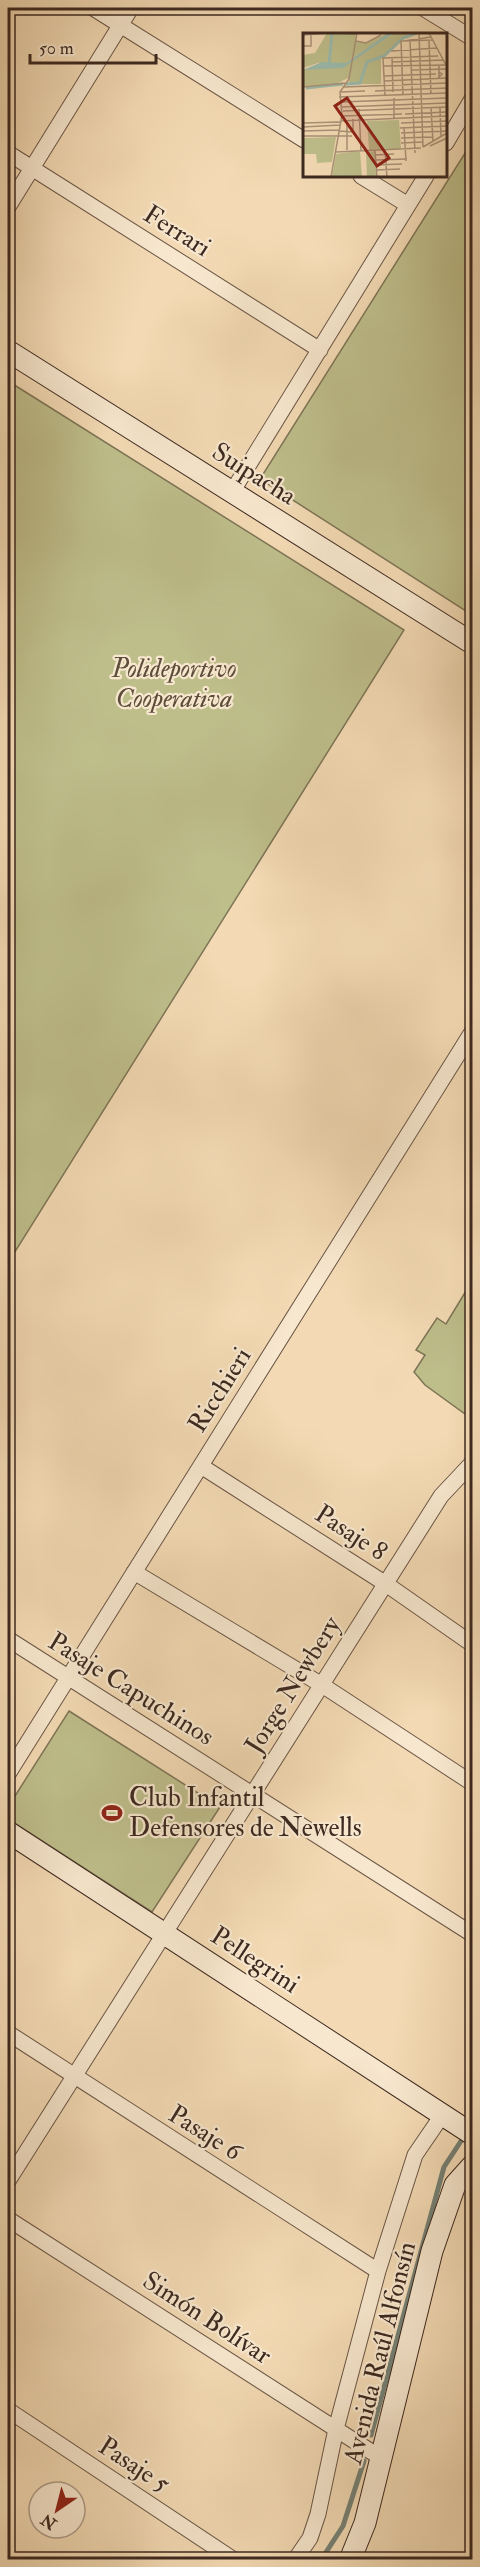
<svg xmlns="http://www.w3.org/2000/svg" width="480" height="2567" font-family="'IM FELL Double Pica',serif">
<rect width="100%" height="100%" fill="#f3dab4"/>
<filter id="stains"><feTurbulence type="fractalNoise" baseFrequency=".00333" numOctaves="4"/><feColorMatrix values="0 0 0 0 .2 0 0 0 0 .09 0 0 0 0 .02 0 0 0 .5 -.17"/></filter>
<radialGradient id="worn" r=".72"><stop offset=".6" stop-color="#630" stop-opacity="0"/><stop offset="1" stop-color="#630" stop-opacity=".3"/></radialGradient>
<path fill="#bebe8b" stroke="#7e7456" stroke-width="1.5" d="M472 142V615L260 479Z
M8 381 404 630 8 1263Z
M472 1281V1419L425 1385 414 1372 425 1355 416 1350 437 1318 446 1324Z
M69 1711 220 1807 152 1912 8 1819V1807Z"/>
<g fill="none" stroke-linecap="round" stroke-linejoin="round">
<path stroke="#758175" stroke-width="5" d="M371 2435 444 2167 463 2138
M321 2560 343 2526 364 2461"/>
<g stroke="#6a5545" stroke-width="17">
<path id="street" d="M93 8 304 140
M423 8 472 38
M446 143 472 99
M8 153 320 350
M361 176 408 205
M8 207 131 8
M232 492 426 176
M201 1466 386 1584 472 1644
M134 1572 322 1685 472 1783
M8 1639 472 1934
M8 1774 472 1032
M8 2033 378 2271
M8 2181 441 1496 472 1463
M8 2219 381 2458
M8 2410 234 2560
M295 2560 310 2538 318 2514 336 2429 378 2271 415 2155 443 2114"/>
</g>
<g stroke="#3d2920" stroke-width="23">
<path id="secondary" d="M8 351 472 643
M8 1832 472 2134
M350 2560 365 2523 432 2251 455 2185 472 2166"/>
</g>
<use href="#street" stroke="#f7e7ce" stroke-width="15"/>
<use href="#secondary" stroke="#f7e7ce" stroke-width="21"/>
</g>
<defs>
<g id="stadium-bare" transform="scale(1.62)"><path d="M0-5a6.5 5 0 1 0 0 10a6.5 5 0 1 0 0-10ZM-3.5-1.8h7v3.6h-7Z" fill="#8f2418" stroke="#f7e7ce" stroke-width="2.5" paint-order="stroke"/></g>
</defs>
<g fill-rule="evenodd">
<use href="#stadium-bare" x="112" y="1813"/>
</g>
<g text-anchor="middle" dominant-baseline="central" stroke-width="4.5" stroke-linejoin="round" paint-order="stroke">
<g font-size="26" fill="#3d2920" stroke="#f7e7ce">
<text transform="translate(177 231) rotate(32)">Ferrari</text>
<text transform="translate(254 474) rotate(32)">Suipacha</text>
<text transform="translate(220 1390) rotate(-58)">Ricchieri</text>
<text transform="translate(351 1533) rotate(33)">Pasaje 8</text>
<text transform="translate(293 1685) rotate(-58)">Jorge Newbery</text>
<text transform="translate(131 1689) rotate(32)">Pasaje Capuchinos</text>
<text transform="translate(255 1960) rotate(33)">Pellegrini</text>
<text transform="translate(205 2133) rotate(32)">Pasaje 6</text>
<text transform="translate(207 2318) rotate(33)">Simón Bolívar</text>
<text transform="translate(380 2353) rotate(-76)">Avenida Raúl Alfonsín</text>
<text transform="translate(134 2465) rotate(33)">Pasaje 5</text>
</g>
<g font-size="26" font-style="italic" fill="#5d4e3b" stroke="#f7e7ce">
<text x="174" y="669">Polideportivo<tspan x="174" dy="30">Cooperativa</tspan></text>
</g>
<g font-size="26" fill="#3d2920" stroke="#f7e7ce" text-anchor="start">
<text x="129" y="1798">Club Infantil<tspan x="129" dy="30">Defensores de Newells</tspan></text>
</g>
</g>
<g transform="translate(303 33)">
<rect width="144" height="144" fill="#f3dab4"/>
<path d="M24 0H53L52 8 63 10 85 0 43 30H15L0 35V22L12 20ZM91 0H114L101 4 78 26V51H47L45 45 29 53 0 54V37L23 33 39 35ZM96 87 98 116 66 117 64 88ZM33 104 29 129 14 130 13 121H0V105ZM72 118 73 144H64L63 119ZM48 119H57L59 144H29L33 121Z" fill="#bebe8b"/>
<path d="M85 0H91L40 35 0 37 19 29 43 30Z" fill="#9bbbad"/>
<path fill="none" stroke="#9bbbad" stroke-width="3" d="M26 31 29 0M43 51 57 50 64 29 81 23 100 5 114 0M3 55 40 51"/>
<path fill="none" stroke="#aa9379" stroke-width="1.5" d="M31 0 53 1M116 0 120 114M126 0 143 32M0 2 24 0M53 8 63 10 78 2M101 8 128 4M107 8 112 120M126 8 128 62M0 13H8V1M88 18 134 15M89 25 90 59M89 29 140 27M136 32V44L139 41 136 39M81 33 144 32M108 37 144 36M81 43 133 41M81 48 144 45M0 54 43 50M41 54 144 50M72 58 144 55M37 59 62 58M100 62 98 8 129 7M82 63 80 25 135 23M36 64 144 60M91 65V86M38 69 144 65M38 74 144 70M128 74 130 109M137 75 138 103M56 76 58 118M40 78 144 74M102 81 144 79M39 83 99 81M38 88 144 83M0 90 37 89M98 90 144 88M0 94 37 92M101 94 103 128M97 95 144 93M0 98 36 97M36 98 50 99V86M98 100 144 98M0 103H49M98 105 129 104M98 110 120 109M127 113 144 105M120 114 144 100M44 117V92M82 117 84 144M72 118 74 144M33 119 118 115M72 122 91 121M73 127 104 126M73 132 99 131M73 137 97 136M28 144 39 82 37 59 46 46 54 0"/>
<path fill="#8f2418" fill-opacity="0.15" stroke="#8f2418" stroke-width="3" d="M44 65 86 125 74 133 32 73Z"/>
<rect width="144" height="144" fill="none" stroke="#3d2920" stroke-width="3"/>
</g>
<rect width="480" height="2567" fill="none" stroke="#f3dab4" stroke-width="30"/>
<rect x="9" y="9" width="462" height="2549" fill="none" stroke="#3d2920" stroke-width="3"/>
<rect x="15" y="15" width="450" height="2537" fill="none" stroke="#3d2920" stroke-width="1.5"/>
<g transform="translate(57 2510) rotate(215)"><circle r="28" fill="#f7e7ce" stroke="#ad9b88" stroke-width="1.5"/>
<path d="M0-4.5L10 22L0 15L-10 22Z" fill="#8f2418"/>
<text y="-9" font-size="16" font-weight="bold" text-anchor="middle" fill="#3d2920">N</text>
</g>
<path d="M30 54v9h126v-9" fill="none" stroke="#3d2920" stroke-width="3"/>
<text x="39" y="54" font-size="18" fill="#3d2920" stroke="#f7e7ce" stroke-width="4.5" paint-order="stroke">50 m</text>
<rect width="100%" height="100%" filter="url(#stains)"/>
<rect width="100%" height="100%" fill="url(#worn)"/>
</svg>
